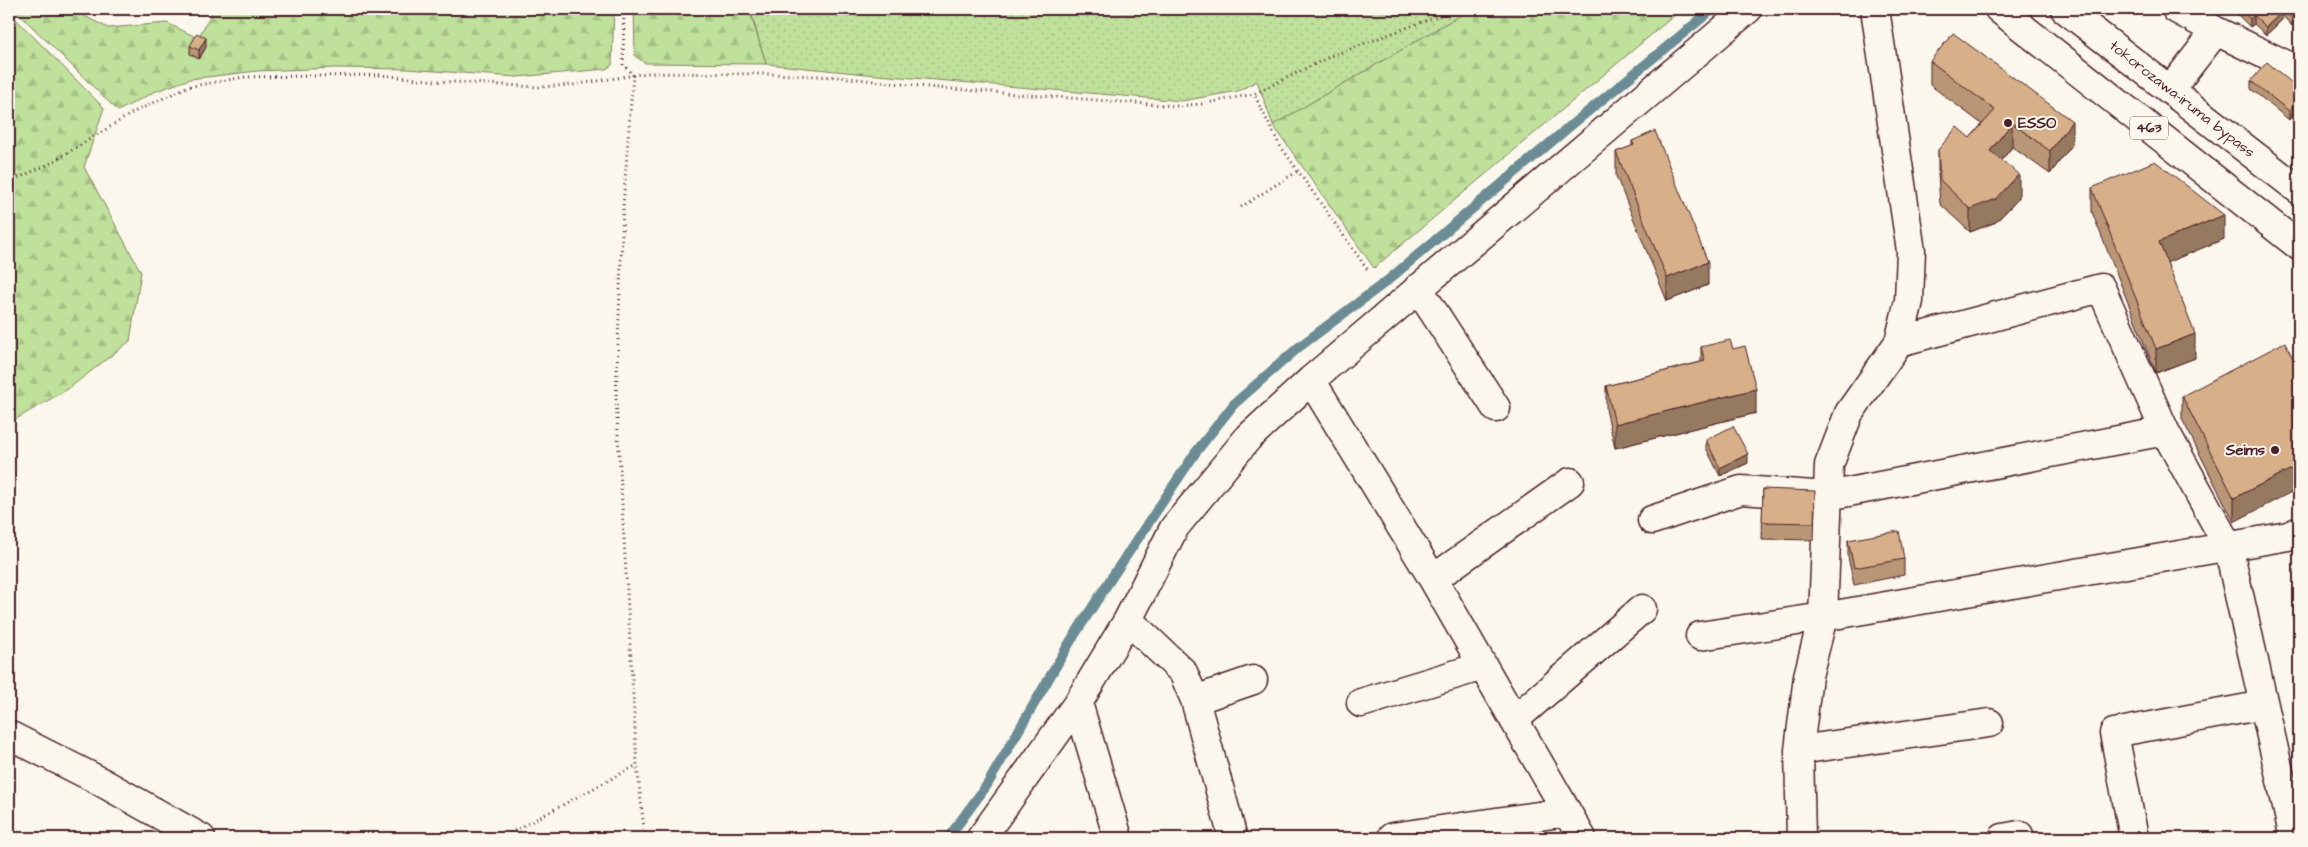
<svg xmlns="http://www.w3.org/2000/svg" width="2308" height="847" font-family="'Architects Daughter',sans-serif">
<defs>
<pattern id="grass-dots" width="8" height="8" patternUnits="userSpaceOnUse" patternTransform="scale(1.25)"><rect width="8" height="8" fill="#bfe19b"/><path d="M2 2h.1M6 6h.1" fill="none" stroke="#a6c186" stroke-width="1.8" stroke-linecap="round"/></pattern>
<pattern id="forest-firs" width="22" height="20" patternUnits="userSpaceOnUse" patternTransform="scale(1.25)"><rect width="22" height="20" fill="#bfe19b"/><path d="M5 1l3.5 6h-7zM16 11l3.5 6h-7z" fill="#a6c186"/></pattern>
</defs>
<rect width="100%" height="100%" fill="#fbf7ec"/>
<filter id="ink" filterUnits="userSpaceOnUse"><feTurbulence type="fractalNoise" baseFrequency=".02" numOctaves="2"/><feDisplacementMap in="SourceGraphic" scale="10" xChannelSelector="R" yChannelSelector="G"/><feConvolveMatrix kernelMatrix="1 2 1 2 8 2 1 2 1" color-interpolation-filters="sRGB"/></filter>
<g filter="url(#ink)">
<path fill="url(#grass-dots)" stroke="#848063" d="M750 9H1471L1273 125 1257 81 1238 91 1182 101 866 74 766 64Z"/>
<path fill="url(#forest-firs)" stroke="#848063" d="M14 9H71L108 28 167 23 198 38 214 9H614L612 65 606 69 517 77 407 69 336 68 257 71 190 79 154 92 118 111Z
M634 9H749L766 64 645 63 635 56Z
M1471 9H1682L1374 268 1273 125Z
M9 12 104 108 84 167 141 272 130 341 68 389 9 423Z"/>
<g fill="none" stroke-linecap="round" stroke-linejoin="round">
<path stroke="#6c8c95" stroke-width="10" d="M948 838 987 785 1070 642 1112 577 1196 452 1234 404 1299 347 1387 281 1569 127 1713 9"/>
<g stroke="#4a1f2b" stroke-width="31">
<path id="minor" d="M2176 9 2216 31 2299 71
M2170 90 2216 31
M1418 288 1496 408
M1899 342 2101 288 2165 431 2228 546 2294 838
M1311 380 1433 579 1582 838
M1652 520 1741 490 1828 496 2165 431
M1433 579 1570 482
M1128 620 1183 672 1195 700 1233 838
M1700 636 1823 617 2288 536 2299 531
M1195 700 1253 680
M1078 703 1118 838
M1361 703 1483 666
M1514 720 1642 609
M9 735 96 779 201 838
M1799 750 1989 723
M1392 837 1567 812
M981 838 1078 703 1128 620 1174 528 1248 438 1311 380 1748 9
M1801 838 1799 750 1808 676 1823 617 1829 465 1849 413 1899 342 1909 301 1911 251 1875 9
M2003 838 2019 835 2020 838
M2134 838 2114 733 2264 705"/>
</g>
<g stroke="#4a1f2b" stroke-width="31">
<path id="highway" d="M1999 9 2299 246
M2065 9 2299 190"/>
</g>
<path stroke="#4a1f2b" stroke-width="3" stroke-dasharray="1 4" stroke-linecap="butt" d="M624 9 623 65 633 74 623 207 616 399 637 765 645 838
M9 182 51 163 134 112 187 87 245 77 380 75 437 81 538 87 573 85 647 73 770 74 839 77 937 88 1176 106 1202 104 1254 94
M1241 207 1298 171
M1367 269 1279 144 1254 94 1331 56 1457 9
M501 838 637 765"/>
<use href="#minor" stroke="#fbf7ec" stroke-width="28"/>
<use href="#highway" stroke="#fbf7ec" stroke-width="28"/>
</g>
<path fill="#b99675" stroke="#4a1f2b" d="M2237 9H2299L2292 26 2282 15V20L2266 35 2254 24 2250 27 2237 14Z
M190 46 206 47 199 59 190 54Z
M1930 61 2072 145 2050 174 2012 147 2002 160 2019 198 1996 222 1970 232 1940 204 1938 174V150L1970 138 1982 124 1930 85Z
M2251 81 2299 89V107L2289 120 2251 89Z
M1632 141 1708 285 1667 301 1616 176V152L1632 146Z
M2092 188 2224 239 2167 262 2195 358 2156 373 2092 212Z
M1701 347 1733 349 1756 413 1615 448 1606 409V386L1701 362Z
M2299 371 2234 522 2182 419V396Z
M1706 440 1748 463 1720 476 1706 448Z
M1763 489 1815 508 1814 540 1762 539Z
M1848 540 1904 559V575L1854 585 1848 557Z"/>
<path fill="#967a5f" stroke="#4a1f2b" d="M2226 9H2231L2226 13Z
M2292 9H2299V19L2292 26Z
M2282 12V20L2266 35V27Z
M2254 15V24L2250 27V19Z
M206 38V47L199 59V50Z
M2299 99V107L2289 120V111Z
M2072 121V145L2050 174V151Z
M2012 123V147L1990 175V151Z
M2019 174V198L1996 222 1970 232V209Z
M2224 215V239L2159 266V242Z
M1708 262V285L1667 301V278Z
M2195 334V358L2156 373V349Z
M1756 389V413L1615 448V424Z
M1748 454V463L1720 476V468Z
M2299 465V488L2234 522V498Z"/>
<path fill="#d7af88" stroke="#4a1f2b" d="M2240 9H2279L2282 12 2266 27 2254 15 2250 19Z
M197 33 206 38 199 50 190 46Z
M1953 33 2072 121 2050 151 2012 123 1990 151 2019 174 1996 199 1970 209 1940 180 1938 150 1957 127 1970 138 1995 110 1930 61Z
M2267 62 2299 89V99L2289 111 2251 81Z
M1655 131 1708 262 1667 278 1616 152 1634 145 1632 141Z
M2155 161 2224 215 2159 242 2195 334 2156 349 2092 188Z
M1730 340 1733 349 1745 346 1756 389 1615 424 1606 386 1705 361 1701 347Z
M2285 342 2299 371V465L2234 498 2182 396Z
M1733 426 1748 454 1720 468 1706 440Z
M1763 489 1815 491 1814 523 1762 522Z
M1899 531 1904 559 1854 568 1848 540Z"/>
</g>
<g fill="#4a1f2b" stroke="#fbf7ec" stroke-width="2">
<circle cx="2008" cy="123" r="5"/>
<circle cx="2275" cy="450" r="5"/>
</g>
<g text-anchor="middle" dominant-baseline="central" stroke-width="4" stroke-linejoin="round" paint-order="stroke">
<rect fill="#fbf7ec" stroke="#7f6065" stroke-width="1" x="2130" y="116.5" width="38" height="23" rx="4"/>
<g font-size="14" font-weight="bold" fill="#4a1f2b">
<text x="2149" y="128">463</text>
</g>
<g font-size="15" fill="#4a1f2b" stroke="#fbf7ec">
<text transform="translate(2182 99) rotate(38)">tokorozawa-iruma bypass</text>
</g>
<g font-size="15" font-weight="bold" fill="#4a1f2b" stroke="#fbf7ec" text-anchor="start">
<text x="2018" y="123">ESSO</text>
<text x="2265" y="450" text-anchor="end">Seims</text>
</g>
</g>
<rect width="2308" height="847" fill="none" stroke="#fbf7ec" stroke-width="30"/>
<rect x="15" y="15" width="2278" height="817" fill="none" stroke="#4a1f2b" stroke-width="2" filter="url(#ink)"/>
</svg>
